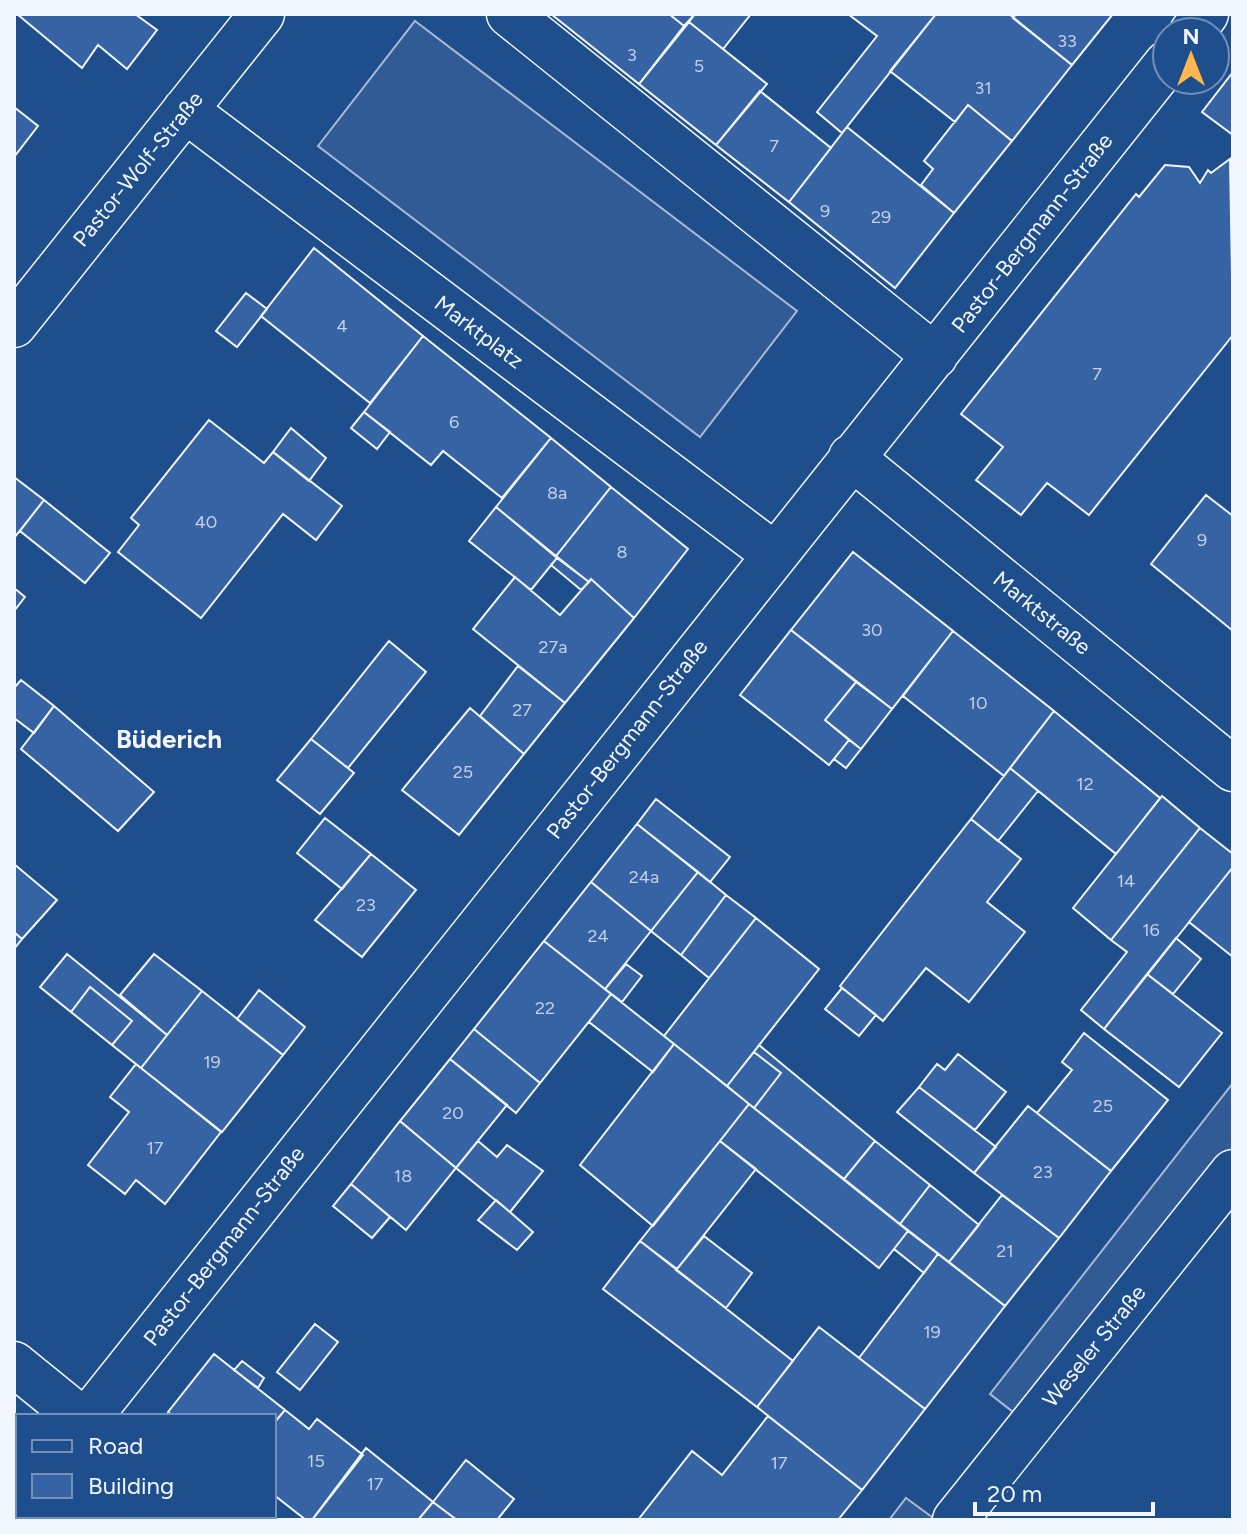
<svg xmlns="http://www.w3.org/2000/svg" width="1247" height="1534" font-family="Figtree,sans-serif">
<rect width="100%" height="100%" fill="#1f4e8c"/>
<path fill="#305b95" stroke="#a8bbd7" stroke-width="2" d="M415 21 797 311 700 437 318 146Z
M1233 1083V1148L1022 1419 990 1394Z
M906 1498 936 1520H889Z"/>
<path fill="#3563a3" stroke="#f2f6ff" stroke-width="2" d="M17 14H135L157 30 127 69 98 45 82 68Z
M551 14H669L684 26 639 84Z
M669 14H695L684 26Z
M695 14H751L723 49 689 22Z
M848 14H936L842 133 817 112 877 36Z
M936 14H1009L1072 65 1012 141 968 105 955 122 890 71Z
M1016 14H1113L1072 65 1013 18Z
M689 22 767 84 716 145 639 84Z
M1233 72V135L1202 112Z
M760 91 831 148 789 202 716 145Z
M968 105 1012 141 954 213 921 185 933 169 924 161Z
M14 107 38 126 14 157Z
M847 127 954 213 895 288 789 202Z
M1230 159 1233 335 1089 515 1047 483 1021 515 976 480 1003 447 961 414 1136 194 1139 197 1165 165 1189 167 1200 183 1208 170 1211 173Z
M314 248 423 336 370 403 261 316Z
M246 293 267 309 237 347 216 331Z
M423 336 551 438 502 498 443 451 431 465 364 412Z
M364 412 390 432 377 449 351 428Z
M209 420 264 463 273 452 342 506 316 540 283 514 201 618 118 552 139 525 131 518Z
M291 428 326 458 309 481 273 452Z
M551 438 611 487 556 556 496 507Z
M14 477 44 500 14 538Z
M611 487 688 549 634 618 591 579 589 582 556 556Z
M1206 495 1233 516V631L1151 564Z
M44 500 110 553 85 583 20 531Z
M496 507 557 558 531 590 469 541Z
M853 552 953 631 892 709 791 630Z
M557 558 589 582 581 590 551 565Z
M515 577 560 615 591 579 634 618 565 703 473 629Z
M14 588 25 597 14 611Z
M791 630 856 682 825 720 849 740 829 765 740 695Z
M953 631 1054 711 1004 776 903 696Z
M389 641 426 672 348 768 311 739Z
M518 666 565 703 524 754 480 716Z
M21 680 54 706 34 733 14 718V688Z
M856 682 892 709 861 749 825 720Z
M54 706 154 792 118 831 21 749Z
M470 708 524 754 459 835 402 790Z
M1054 711 1160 798 1116 854 1010 768Z
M311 739 354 773 320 814 277 780Z
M849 740 861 749 846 768 834 759Z
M1010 768 1038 791 998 841 971 819Z
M1162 796 1200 828 1111 940 1073 908Z
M656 799 730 857 710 882 637 824Z
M325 818 371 854 342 889 297 853Z
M971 819 1021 859 987 902 1025 932 969 1002 926 968 883 1021 840 986Z
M637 824 698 872 651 931 591 882Z
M1200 828 1233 854V867L1104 1029 1081 1010 1127 952 1111 940Z
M371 854 416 890 362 957 315 920Z
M14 864 57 900 22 939 14 932Z
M1233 867V957L1189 922Z
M698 872 726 895 681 955 651 931Z
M591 882 651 931 605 989 544 941Z
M726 895 756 918 709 978 681 955Z
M756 918 819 969 727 1086 664 1036Z
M14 932 22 939 14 949Z
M1176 938 1201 959 1173 994 1147 974Z
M544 941 611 994 540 1083 474 1029Z
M67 954 167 1035 141 1068 112 1045 132 1021 90 987 71 1012 40 987Z
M154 954 202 991 167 1035 120 995Z
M626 964 642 976 622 1002 605 989Z
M1147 974 1222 1033 1179 1087 1104 1029Z
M90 987 132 1021 112 1045 71 1012Z
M842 988 876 1015 859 1036 825 1009Z
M259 990 305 1027 283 1055 237 1019Z
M202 991 283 1055 222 1132 141 1068Z
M611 994 674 1044 653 1072 589 1022Z
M474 1029 540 1083 516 1113 450 1059Z
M1084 1033 1168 1100 1111 1171 1037 1113 1072 1070 1062 1062Z
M674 1044 749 1104 653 1226 580 1165Z
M759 1045 875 1141 844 1179 754 1108 781 1073 754 1052Z
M754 1052 781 1073 754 1108 727 1086Z
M958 1054 1006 1092 975 1130 919 1087 937 1064 945 1070Z
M450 1059 507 1105 456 1168 400 1121Z
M136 1064 221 1132 165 1204 136 1180 125 1194 88 1165 129 1112 110 1097Z
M919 1087 996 1147 974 1173 897 1112Z
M749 1104 908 1231 879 1268 720 1141Z
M1028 1106 1111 1171 1059 1238 974 1173Z
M400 1121 456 1168 406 1230 351 1184Z
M478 1141 497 1157 507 1145 543 1171 510 1212 456 1168Z
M720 1141 756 1169 677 1269 640 1241Z
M875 1141 930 1185 900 1224 844 1179Z
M351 1184 390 1217 372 1238 333 1206Z
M930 1185 979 1225 949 1262 900 1224Z
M1002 1195 1059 1238 1005 1306 949 1262Z
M496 1200 533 1232 517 1250 478 1220Z
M908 1231 938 1254 924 1273 894 1249Z
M704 1236 752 1273 726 1308 676 1270Z
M640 1241 793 1361 757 1407 603 1289Z
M938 1254 1005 1306 925 1409 859 1358Z
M315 1324 338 1342 300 1390 277 1372Z
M819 1327 925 1409 862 1490 757 1407Z
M214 1354 285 1410 274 1423V1416H173L168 1412Z
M242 1361 264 1378 258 1388 234 1370Z
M285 1410 309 1429 317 1419 363 1455 312 1520H306L274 1495V1423Z
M768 1416 862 1490 838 1520H638L692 1451 722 1475Z
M366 1448 433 1502 418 1520H312Z
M466 1460 514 1499 497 1520H457L433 1502Z
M433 1502 457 1520H418Z"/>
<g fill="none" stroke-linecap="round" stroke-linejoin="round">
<g stroke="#f2f6ff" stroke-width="47">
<path id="minor" d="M509 14 935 356
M1192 32 1206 14
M185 110 774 554
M14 325 262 14
M851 457 1233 769
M14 1364 78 1416
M90 1416 1167 63
M14 1509 18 1504
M205 1516 210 1520"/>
</g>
<g stroke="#f2f6ff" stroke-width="47">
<path id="tertiary" d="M955 1520 1233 1172"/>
</g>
<use href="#minor" stroke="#1f4e8c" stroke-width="44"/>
<use href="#tertiary" stroke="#1f4e8c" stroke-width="44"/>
</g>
<g text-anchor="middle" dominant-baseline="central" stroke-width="6" stroke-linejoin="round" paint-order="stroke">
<g font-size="18" fill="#c3d1e8">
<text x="1067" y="41">33</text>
<text x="632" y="55">3</text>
<text x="699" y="66">5</text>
<text x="983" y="88">31</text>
<text x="774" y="146">7</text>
<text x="825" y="211">9</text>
<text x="881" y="217">29</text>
<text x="342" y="326">4</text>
<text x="1097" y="374">7</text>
<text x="454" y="422">6</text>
<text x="557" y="493">8a</text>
<text x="206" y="522">40</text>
<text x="1202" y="540">9</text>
<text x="622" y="552">8</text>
<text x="872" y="630">30</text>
<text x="553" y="647">27a</text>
<text x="978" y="703">10</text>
<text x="522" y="710">27</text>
<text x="463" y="772">25</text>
<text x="1085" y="784">12</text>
<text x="644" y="877">24a</text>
<text x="1126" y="881">14</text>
<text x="366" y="905">23</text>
<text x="1151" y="930">16</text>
<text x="598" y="936">24</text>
<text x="545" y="1008">22</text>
<text x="212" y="1062">19</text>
<text x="1103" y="1106">25</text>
<text x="453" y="1113">20</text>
<text x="155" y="1148">17</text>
<text x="1043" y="1172">23</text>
<text x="403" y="1176">18</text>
<text x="1005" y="1251">21</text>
<text x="932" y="1332">19</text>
<text x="316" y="1461">15</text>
<text x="779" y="1463">17</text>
<text x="375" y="1484">17</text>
</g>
<g font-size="22" fill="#f2f6ff" stroke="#1f4e8c">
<text transform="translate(138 169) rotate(-51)">Pastor-Wolf-Straße</text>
<text transform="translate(1032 233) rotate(-52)">Pastor-Bergmann-Straße</text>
<text transform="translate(479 332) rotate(37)">Marktplatz</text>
<text transform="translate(1042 613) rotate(39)">Marktstraße</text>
<text transform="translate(627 739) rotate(-52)">Pastor-Bergmann-Straße</text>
<text transform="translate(224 1246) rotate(-52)">Pastor-Bergmann-Straße</text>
<text transform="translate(1094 1346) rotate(-51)">Weseler Straße</text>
</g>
<g font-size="26" font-weight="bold" fill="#f2f6ff" stroke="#1f4e8c">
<text x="169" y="739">Büderich</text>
</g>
</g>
<rect width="1247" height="1534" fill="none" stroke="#f2f6ff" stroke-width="32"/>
<rect x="16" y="1414" width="260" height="104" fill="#1f4e8c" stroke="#7391ba" stroke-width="2"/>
<rect x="32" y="1440" width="40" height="12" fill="#1f4e8c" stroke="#7391ba" stroke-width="2"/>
<text x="88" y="1454" font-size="24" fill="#f2f6ff">Road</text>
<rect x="32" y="1474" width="40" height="24" fill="#3563a3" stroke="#7391ba" stroke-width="2"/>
<text x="88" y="1494" font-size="24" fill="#f2f6ff">Building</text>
<g transform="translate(1191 56)"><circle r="38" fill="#1f4e8c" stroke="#7391ba" stroke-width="2"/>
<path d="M0-6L14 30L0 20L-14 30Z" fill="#ffb74d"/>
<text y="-12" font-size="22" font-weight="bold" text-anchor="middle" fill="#f2f6ff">N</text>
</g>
<path d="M975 1502v12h178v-12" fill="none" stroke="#f2f6ff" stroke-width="4"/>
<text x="987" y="1502" font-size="24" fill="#f2f6ff" stroke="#1f4e8c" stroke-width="6" paint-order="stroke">20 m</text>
</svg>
